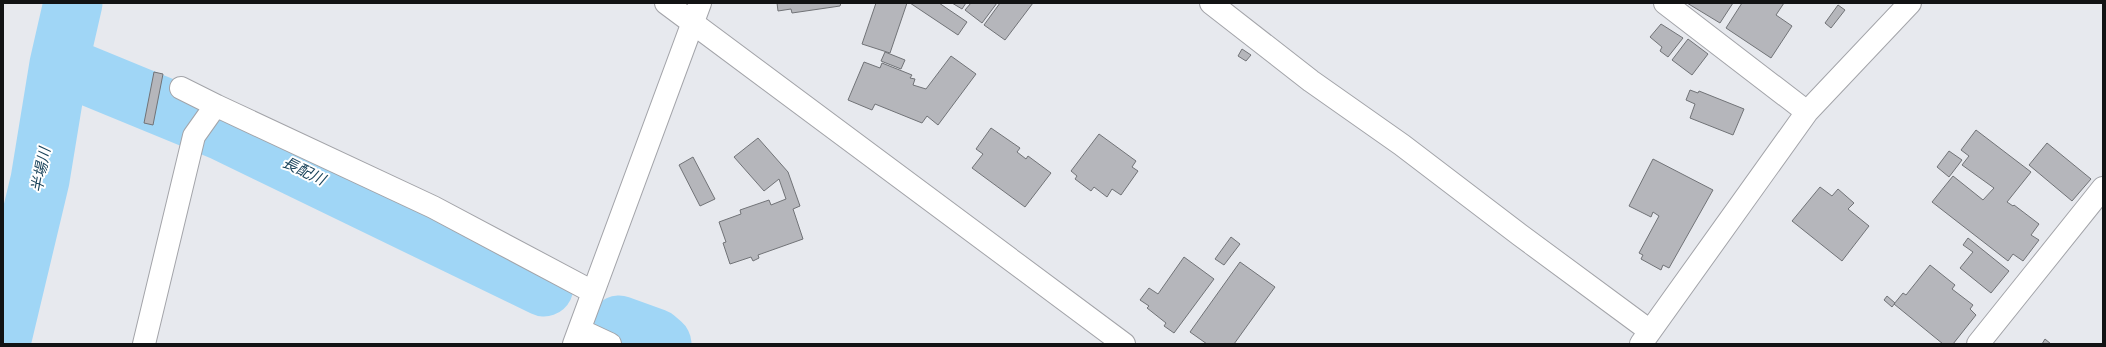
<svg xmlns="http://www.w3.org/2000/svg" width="2106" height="347" font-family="'Zilla Slab','Noto Sans JP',serif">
<rect width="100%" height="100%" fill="#e7e9ee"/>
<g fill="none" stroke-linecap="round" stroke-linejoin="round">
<path stroke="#a0d6f6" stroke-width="59" d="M59 64 222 131 544 287
M619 325 655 338 662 344
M3 335 40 180 59 64 73 3"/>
</g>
<path fill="#b5b6bb" stroke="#717377" d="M777 3H841L840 6 792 13 791 9 778 11Z
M876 3H907L890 53 862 44Z
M910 3H939L967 22 958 35Z
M952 3H966L962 9Z
M971 3H997L982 23 965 10Z
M1000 3H1033L1005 40 984 25Z
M1687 3H1733L1720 23Z
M1742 3H1784L1776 15 1792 26 1771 58 1726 28Z
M1838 5 1845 10 1831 28 1825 23Z
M1661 24 1683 38 1668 57 1660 51 1662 47 1650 37Z
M1688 39 1708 54 1692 75 1672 60Z
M1242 49 1251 55 1246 61 1238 56Z
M885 52 905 60 901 69 881 61Z
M951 56 976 74 938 125 927 116 922 123 875 104 872 110 848 100 864 62 880 68 882 63 912 75 910 78 915 79 913 85 926 89Z
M154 72 163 74 153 125 144 123Z
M1690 90 1698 93 1699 91 1744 109 1733 135 1690 118 1695 104 1686 100Z
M991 128 1020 148 1017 152 1026 159 1028 156 1051 173 1025 207 972 168 983 154 976 149Z
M1976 130 2031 172 2007 202 2013 206 2014 205 2039 224 2031 235 2039 240 2023 261 2013 254 2008 261 1932 202 1953 176 1983 200 1994 188 1962 165 1969 156 1961 150Z
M1099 134 1136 161 1132 167 1138 171 1121 195 1112 189 1107 197 1094 187 1091 191 1075 179 1077 176 1071 171Z
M758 138 788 172 800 206 793 209 803 239 758 255 759 258 753 261 751 257 730 264 723 243 726 242 719 222 741 214 740 210 769 200 771 205 786 199 779 179 764 191 734 157Z
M2047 143 2091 179 2072 201 2029 165Z
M1949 151 1962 160 1949 177 1937 167Z
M693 157 715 199 700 206 679 165Z
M1653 159 1713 190 1669 268 1663 265 1661 270 1641 259 1643 255 1639 253 1659 216 1653 212 1651 217 1629 206Z
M1820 187 1832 196 1838 189 1854 203 1848 209 1869 226 1842 261 1792 221Z
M1231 237 1240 244 1224 265 1215 259Z
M1968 238 2009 271 1991 293 1960 268 1973 252 1963 245Z
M1184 257 1214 279 1174 333 1164 326 1166 323 1147 308 1149 306 1140 300 1149 288 1158 294Z
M1240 262 1275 287 1234 344H1207L1190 332Z
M1930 265 1955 285 1952 289 1973 305 1970 309 1976 315 1953 344H1943L1894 304 1903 293 1906 295Z
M1887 296 1895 303 1892 307 1884 300Z
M2045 339 2051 344H2042Z"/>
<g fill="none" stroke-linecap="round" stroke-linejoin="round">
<g stroke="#a3a4a9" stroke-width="24">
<path id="minor" d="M666 3 1124 344
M1211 3 1311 81 1402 145 1520 235 1650 331
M1665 3 1807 112
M181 88 217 106 433 207 593 292
M580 330 610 344
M144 344 194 136 211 112 217 106
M574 344 700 3
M1641 344 1807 112 1910 3
M1978 344 2103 188"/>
</g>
<use href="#minor" stroke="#fff" stroke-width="22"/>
</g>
<g text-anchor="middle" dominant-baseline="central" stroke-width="4" stroke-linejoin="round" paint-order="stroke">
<g font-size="15" font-style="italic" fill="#1c455c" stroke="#fff">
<text transform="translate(41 170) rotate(-79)">半場川</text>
<text transform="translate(304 171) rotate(26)">長配川</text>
</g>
</g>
<rect width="2106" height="347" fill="none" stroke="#121314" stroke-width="8"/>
</svg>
